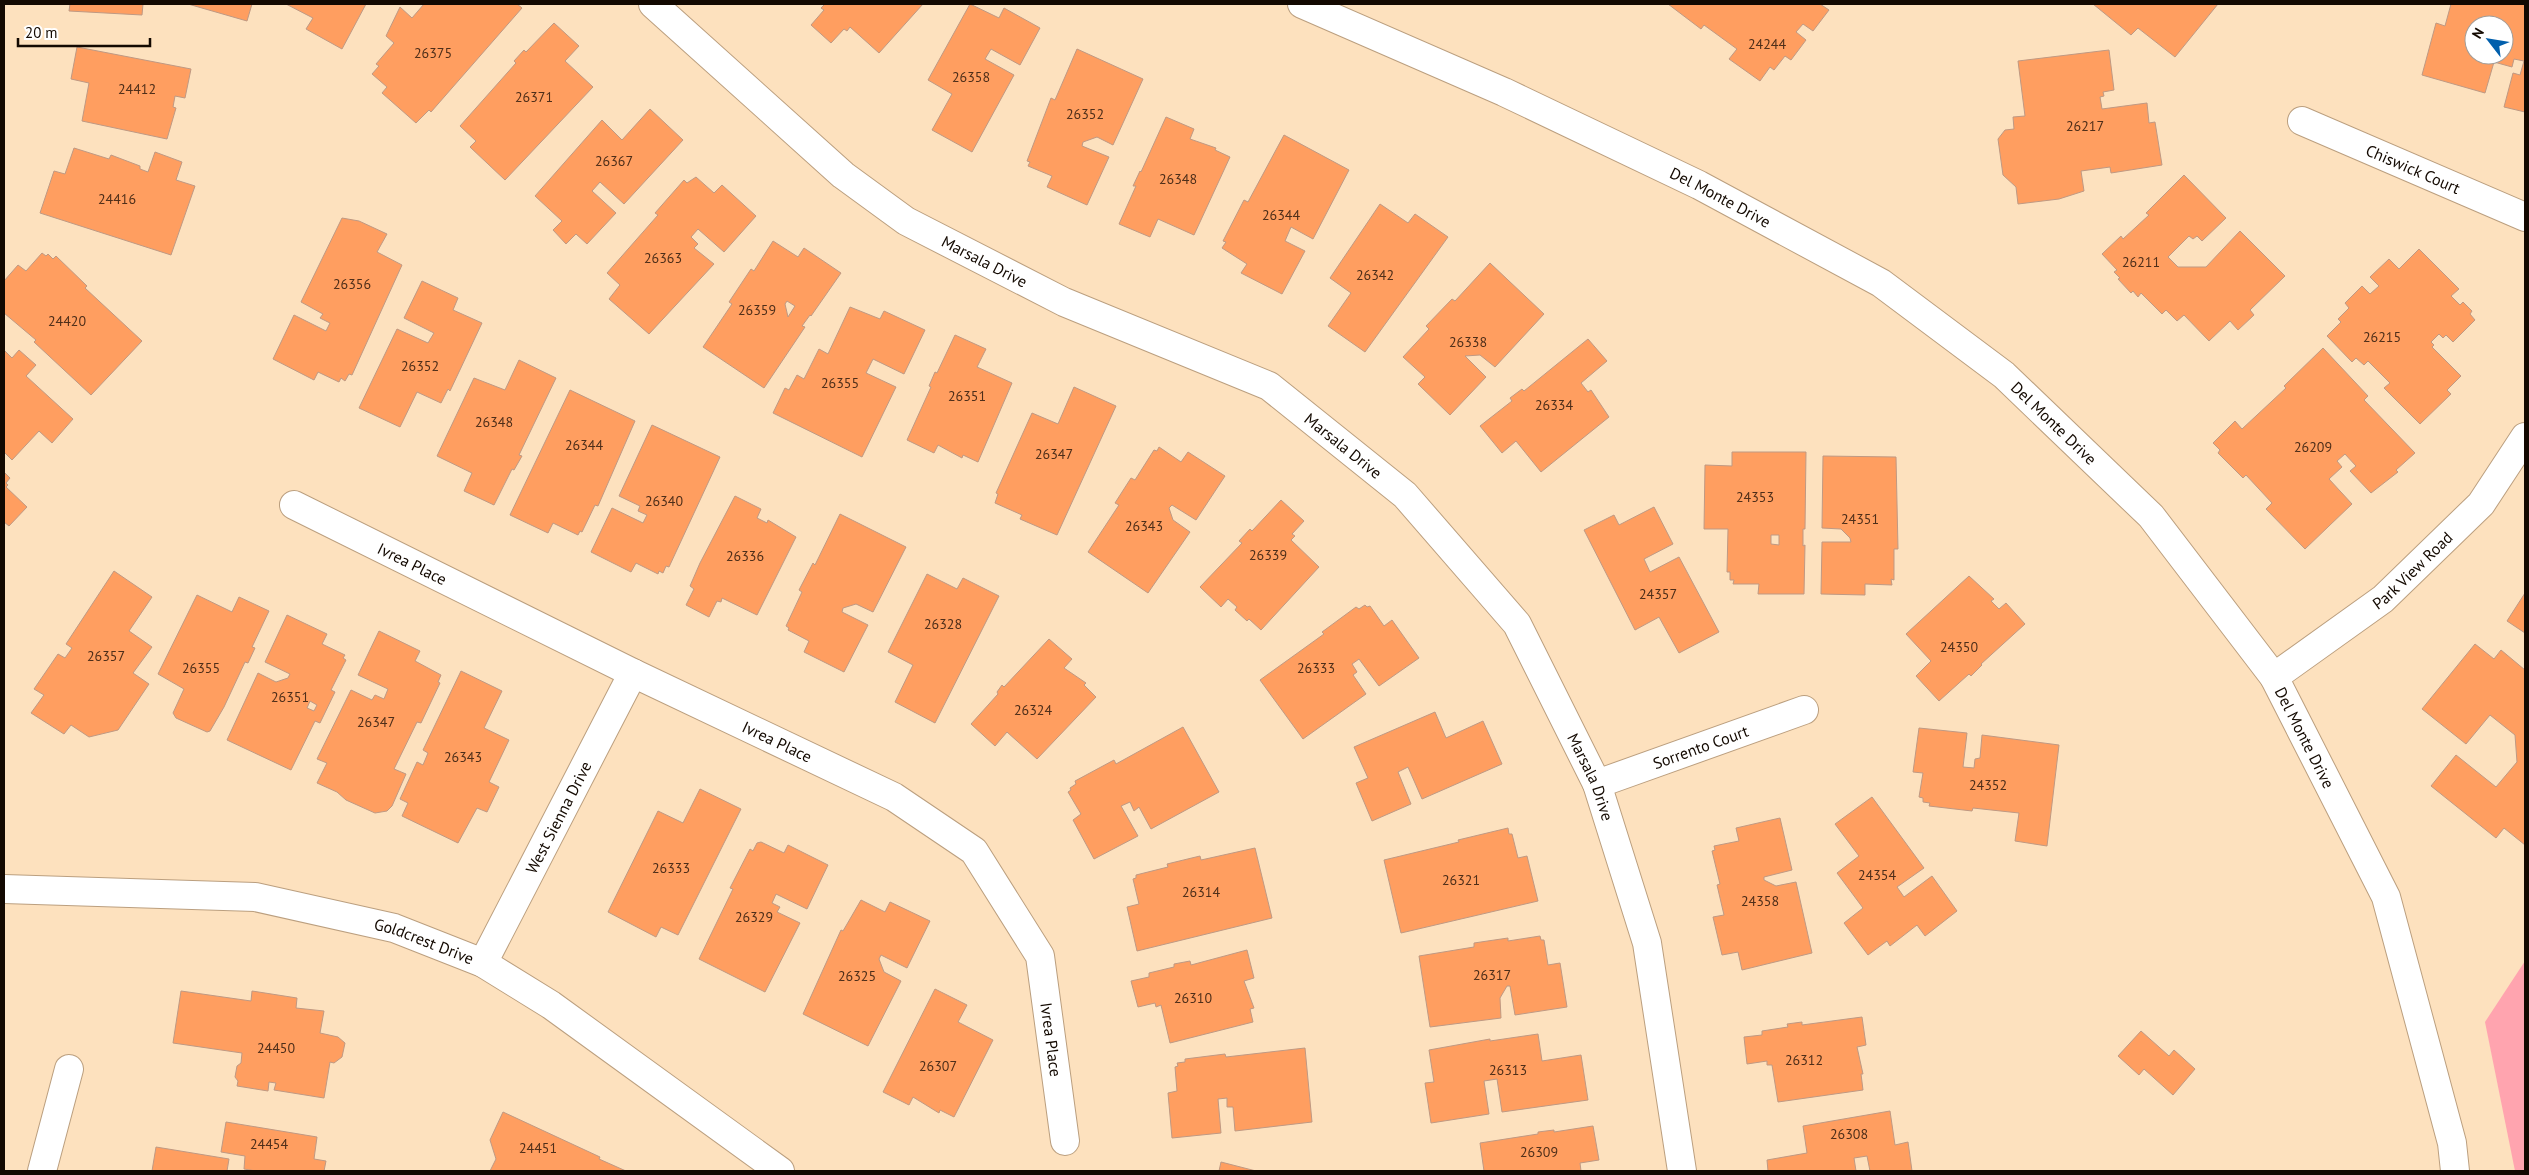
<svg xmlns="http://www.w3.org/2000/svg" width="2529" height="1175" font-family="'PT Sans',sans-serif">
<rect width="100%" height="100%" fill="#fde1be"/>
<path fill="#ffa4af" d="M2525 961V1171H2515L2485 1022Z"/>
<path fill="#ff9e60" stroke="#bf9983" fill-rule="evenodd" d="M70 4H143L142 15 69 11Z
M188 4H252L247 21Z
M286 4H366L342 49 306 29 313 18Z
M424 4H517L522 8 431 112 429 110 416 123 382 93 387 87 372 74 379 66 376 64 394 43 386 36 400 7 412 18Z
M825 4H923L879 53 850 27 847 31 844 29 831 43 811 25 824 10 821 8Z
M970 4 999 18 1004 8 1040 28 1020 65 991 49 985 59 1014 75 972 152 932 130 952 94 928 80Z
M1668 4H1820L1829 10 1813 31 1803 24 1796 32 1806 40 1791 60 1785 56 1774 70 1770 67 1760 81 1729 59 1737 49 1704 25 1701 29Z
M2093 4H2218L2175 57 2138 28 2131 35Z
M2451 4H2525V112L2504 107 2513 73 2520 75 2524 61 2514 59 2512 67 2494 62 2485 93 2422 75 2436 23 2445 26ZM2474 25H2504V55H2474Z
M554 23 579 46 565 61 593 87 505 180 470 147 476 141 460 126 516 63 514 61 524 50 526 52Z
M77 47 191 69 185 98 175 96 173 107 176 108 167 139 82 121 89 83 71 79Z
M1077 49 1143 79 1113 145 1097 137 1083 142 1082 146 1109 157 1087 205 1047 187 1052 176 1028 166 1030 162 1027 161 1051 98 1055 100Z
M2109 50 2114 90 2103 92 2104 96 2100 97 2102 109 2147 103 2149 123 2155 122 2162 165 2111 173 2110 167 2081 171 2084 191 2059 199 2018 204 2016 187 2003 175 1998 139 2005 130 2014 129 2013 117 2025 116 2018 61Z
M650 109 683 140 624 204 600 182 592 191 616 213 587 244 576 234 566 244 553 230 562 221 535 196 602 120 622 140Z
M1166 117 1194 129 1190 139 1216 148 1215 150 1230 157 1194 235 1158 219 1150 237 1119 224 1136 186H1133L1140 171 1141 172Z
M1284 135 1349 170 1313 239 1291 227 1285 241 1305 251 1282 294 1241 273 1247 264 1222 248 1226 242 1223 241 1244 200 1248 202Z
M74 148 109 159 111 155 140 166V169L148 172 155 152 182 162 176 180 195 186 171 255 40 213 54 171 65 174Z
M2184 175 2226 218 2202 241 2197 236 2193 239 2189 236 2168 257 2178 267H2206L2240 231 2285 276 2250 310 2254 315 2238 330 2230 321 2209 341 2184 315 2177 321 2166 310 2162 314 2141 293 2138 297 2133 291 2131 293 2118 279 2120 278 2114 272 2117 270 2102 254 2121 236 2123 239 2149 215 2146 213Z
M696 177 714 193 722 185 756 216 724 252 698 229 691 237 698 244 694 248 714 264 649 334 609 299 620 285 607 273 658 215 655 213 684 180 687 183Z
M1380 204 1408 223 1415 214 1448 237 1365 352 1328 326 1351 293 1330 278Z
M342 218 359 221 387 234 377 252 402 265 352 375 349 374 345 381 341 378 339 382 318 372 314 380 273 359 294 315 326 331 330 323 320 318 323 314 301 302Z
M773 241 798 257 804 248 841 273 811 316 810 315 802 326 805 327 764 388 703 347 732 304 729 302 751 269 754 271ZM787 301 795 306 788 317 785 304Z
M2419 249 2459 289 2451 296 2460 305 2463 302 2472 311 2470 314 2475 320 2453 342 2446 335 2443 338 2439 334 2431 342 2434 345 2432 347 2461 376 2447 390 2451 394 2420 424 2384 388 2390 383 2368 361 2364 365 2356 358 2352 362 2327 336 2341 322 2338 319 2349 308 2345 303 2362 286 2370 294 2379 286 2370 277 2389 259 2399 269Z
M42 253 46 256 48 254 53 259 56 256 87 286 85 288 142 341 91 395 34 342 36 340 4 313V281L18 265 26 271Z
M1490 263 1544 314 1495 367 1480 355 1465 356 1486 377 1450 415 1418 384 1425 377 1403 357 1429 329 1426 326 1452 299 1455 301Z
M422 281 458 298 453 310 482 323 450 391 448 389 441 403 417 392 400 427 359 408 397 329 428 343 434 333 404 318Z
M850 307 880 319 884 311 925 330 904 374 873 359 866 373 896 387 862 457 773 413 785 388 789 390 797 375 804 379 819 349 828 354Z
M955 335 986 349 977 367 1012 383 978 462 963 455 962 458 938 445 934 453 907 440 931 387 929 386 935 372 937 373Z
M1588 339 1607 361 1581 383 1588 392 1591 390 1609 417 1541 472 1516 441 1502 453 1480 426 1512 401 1510 398 1522 389 1524 391Z
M2323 348 2368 396 2364 400 2415 453 2396 470 2398 472 2371 493 2350 471 2356 466 2345 454 2337 461 2342 467 2329 479 2352 504 2305 549 2266 509 2272 503 2246 475 2243 478 2218 453 2220 450 2213 443 2235 421 2242 429 2286 388 2284 386Z
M4 350 12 358 19 350 36 365 26 376 73 419 52 443 39 431 12 460 4 452Z
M519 360 556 378 519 455 522 456 514 470 512 469 494 505 464 491 472 473 437 456 474 378 505 390Z
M1074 387 1116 406 1057 535 1020 519 1022 515 995 503 998 494 996 493 1032 413 1058 424Z
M570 390 635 421 598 506 595 505 582 532 580 531 578 535 553 523 548 533 510 515Z
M652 425 720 457 669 567 666 566 663 573 659 571 658 574 636 563 631 572 591 552 612 508 643 523 647 515 638 511 640 506 619 496Z
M1159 447 1181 462 1188 452 1225 476 1196 520 1172 505 1169 508 1173 520 1190 532 1148 593 1088 552 1119 505 1115 503 1131 478 1135 480 1154 450 1157 451Z
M1732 452H1806L1805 529H1803V546L1805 545 1804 594H1758L1759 584H1733L1734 580H1730V572H1727L1728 529H1704L1705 465 1732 466ZM1771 535H1779V545L1771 544Z
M1823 456 1896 457 1898 549H1894V580L1891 579 1892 585 1865 584V595L1821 594 1822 542H1851L1850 538 1841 529 1822 528Z
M4 472 10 478 6 483 8 485 6 487 27 507 9 526 4 522Z
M735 496 761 509 757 518 767 523 768 520 796 537 757 615 722 598 721 602 717 601 709 617 686 605 694 589 690 586 700 563Z
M1281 500 1304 521 1292 534 1295 536 1291 540 1319 567 1261 630 1249 619 1247 621 1235 610 1237 607 1228 599 1221 607 1200 587 1242 543 1239 541 1250 529 1252 531Z
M1654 507 1673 544 1644 559 1650 572 1679 557 1719 632 1679 653 1659 617 1635 630 1584 530 1614 515 1619 525Z
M840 514 906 547 873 612 856 604 843 608 842 612 868 625 844 672 804 652 809 641 788 630 789 628 786 626 802 592 799 590 813 563 815 565Z
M114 571 152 597 129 631 152 647 133 673 149 684 118 730 89 737 71 725 64 734 31 713 44 695 34 689 58 654 65 658 72 648 66 644Z
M927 574 957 589 963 578 999 596 935 723 895 702 913 665 888 652Z
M1969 576 1994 599 1991 601 1999 609 2006 603 2025 624 1981 664 1982 665 1971 676 1969 674 1939 701 1916 676 1931 661 1906 634Z
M2525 593V633L2507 621Z
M197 595 232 612 239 597 269 611 252 647 255 648 248 663 245 662 224 707 210 731 207 732 176 718 173 713 184 689 158 674Z
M1365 605 1367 607 1370 606 1384 626 1392 620 1419 658 1379 686 1359 659 1352 664 1357 672 1353 675 1366 694 1303 739 1260 680 1324 634 1322 632 1356 607 1359 609Z
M287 615 327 634 322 644 345 655 343 658 346 660 331 690 335 692 320 723 315 721 291 770 227 740 258 673 276 682 288 678 290 674 265 662ZM310 701 317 705 314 711 307 708Z
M379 631 420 651 415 661 441 675 438 682 440 683 421 723 417 722 394 769 406 774 392 806 387 811 375 813 346 800 337 792 317 783 327 763 317 759 351 690 372 700 375 695 384 699 388 689 358 675Z
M1049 639 1072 659 1064 668 1086 683 1084 685 1096 697 1037 759 1007 732 995 746 971 724 998 694 997 692 1002 685 1004 687Z
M2475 644 2494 659 2501 650 2525 670V845L2504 828 2496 838 2431 786 2456 755 2496 787 2517 762 2515 735 2490 715 2466 744 2422 709Z
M461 671 502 691 484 728 509 740 489 782 499 787 487 812 477 808 458 843 402 816 408 803 400 799 417 762 423 765 428 753 423 750Z
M1435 712 1446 738 1483 721 1502 764 1422 799 1408 767 1398 772 1411 804 1372 821 1356 783 1368 778 1354 747Z
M1183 727 1219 792 1151 829 1139 807 1134 811 1130 802 1121 806 1138 836 1094 859 1073 820 1081 814 1068 792 1071 790 1070 788 1076 784 1075 781 1114 760 1116 764Z
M1919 728 1967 733 1963 767 1974 768 1975 759 1980 758 1982 735 2059 745 2047 846 2015 841 2019 813 1973 808 1972 811 1929 806 1930 803 1923 802V798L1919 797 1923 773 1913 772Z
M700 789 741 809 678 935 661 927 656 937 608 912 658 811 683 823Z
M1872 797 1924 868 1897 887 1904 897 1932 876 1957 911 1925 936 1917 925 1890 946 1887 941 1868 955 1844 923 1863 908 1837 873 1859 856 1835 824Z
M1780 818 1792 870 1764 877V880L1776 886 1796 882 1812 953 1742 970 1738 952 1722 955 1713 917 1724 915 1717 885 1720 884 1712 851 1715 850 1714 846 1739 841 1736 828Z
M1508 828 1509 834H1512L1518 858 1527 856 1538 901 1401 933 1384 860 1459 842 1458 840Z
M761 842 784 853 788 845 828 865 807 909 776 894 772 903 780 907 777 912 800 923 765 992 699 959 733 889 730 888 750 849 753 851 757 843Z
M1255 848 1272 918 1137 951 1127 907 1139 904 1133 879 1136 878V875L1168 867 1167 864 1200 856 1201 860Z
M861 900 885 912 890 902 930 921 907 968 881 955 879 959 884 972 901 981 868 1046 803 1014 841 930 843 931Z
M1540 936 1541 940H1544L1548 965 1560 963 1567 1007 1515 1015 1510 986H1507L1500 998 1501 1018 1430 1027 1419 956 1474 947V943L1508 938V941Z
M1247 950 1254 978 1244 981 1254 1008 1250 1009 1253 1022 1170 1043 1161 1005 1156 1007 1155 1003 1138 1007 1131 981 1149 977V973L1174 967V964L1190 961 1191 965Z
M935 989 967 1005 958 1022 993 1040 954 1117 940 1110 939 1113 913 1097 909 1105 883 1092Z
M181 991 251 1001 252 991 297 998 296 1008 324 1011 320 1033 338 1037 345 1043 342 1057 334 1063 330 1062 324 1098 274 1090 276 1083 269 1082 268 1091 237 1086 238 1081 235 1077 237 1066 241 1063 242 1053 173 1043Z
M1862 1017 1866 1045 1857 1047 1863 1074H1861L1863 1090 1778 1102 1772 1065H1767V1061L1747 1064 1744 1037 1762 1035V1031L1788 1027 1787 1024 1802 1022V1025Z
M2141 1031 2169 1056 2174 1050 2195 1069 2173 1095 2144 1069 2139 1075 2118 1056Z
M1538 1034 1542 1061 1581 1055 1588 1100 1502 1112 1497 1079 1484 1081 1489 1114 1431 1123 1425 1083 1434 1082 1429 1050 1490 1039V1041Z
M1305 1048 1312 1122 1235 1131 1233 1107H1227V1098L1218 1099 1221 1133 1172 1138 1168 1093 1177 1091 1175 1067 1178 1066 1177 1063 1185 1062V1059L1225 1054 1226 1057Z
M1890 1111 1895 1145 1908 1142 1912 1171H1870L1867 1156 1854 1158 1856 1171H1768L1767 1160 1807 1153 1803 1126Z
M503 1112 600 1157 599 1159 626 1171H490L496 1159 490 1140Z
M226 1122 317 1137 314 1159 326 1161 324 1171H256L244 1169 245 1156 221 1152Z
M1593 1126 1599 1160 1580 1163 1581 1171H1484L1480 1143 1538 1134V1132L1554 1130V1132Z
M156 1147 229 1159 227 1171H152Z
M1221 1162 1256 1171H1219Z"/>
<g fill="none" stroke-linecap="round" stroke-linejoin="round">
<g stroke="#bb9f7f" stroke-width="30">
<g id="street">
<path id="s1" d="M653 4 843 175 906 221 1064 302 1269 386 1405 495 1517 624 1597 784 1647 943 1682 1171"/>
<path id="s2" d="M1302 4 1504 92 1699 185 1881 283 2004 375 2151 516 2274 677 2386 897 2452 1143 2455 1171"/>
<path id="s3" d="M2302 121 2525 217"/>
<path id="s4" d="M294 505 633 673 894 797 974 851 1040 956 1065 1141"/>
<path id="s5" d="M2274 677 2383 599 2481 504 2525 437"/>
<path id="s6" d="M1597 784 1804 710"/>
<path id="s7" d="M4 889 255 897 394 928 483 963 551 1005 780 1171"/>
<path id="s8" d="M483 963 633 673"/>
<path d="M42 1171 69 1069"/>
</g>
</g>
<use href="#street" stroke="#fff" stroke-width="28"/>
</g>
<g text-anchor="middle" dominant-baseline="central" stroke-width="4" stroke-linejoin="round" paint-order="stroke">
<g font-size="14" fill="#4e2e19">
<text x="1767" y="44">24244</text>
<text x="433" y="53">26375</text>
<text x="971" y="77">26358</text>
<text x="137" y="89">24412</text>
<text x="534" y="97">26371</text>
<text x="1085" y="114">26352</text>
<text x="2085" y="126">26217</text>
<text x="614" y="161">26367</text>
<text x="1178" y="179">26348</text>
<text x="117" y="199">24416</text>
<text x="1281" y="215">26344</text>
<text x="663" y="258">26363</text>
<text x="2141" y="262">26211</text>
<text x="1375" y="275">26342</text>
<text x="352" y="284">26356</text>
<text x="757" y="310">26359</text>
<text x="67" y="321">24420</text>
<text x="2382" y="337">26215</text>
<text x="1468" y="342">26338</text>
<text x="420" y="366">26352</text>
<text x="840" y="383">26355</text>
<text x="967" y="396">26351</text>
<text x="1554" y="405">26334</text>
<text x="494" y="422">26348</text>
<text x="584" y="445">26344</text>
<text x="2313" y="447">26209</text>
<text x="1054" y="454">26347</text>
<text x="1755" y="497">24353</text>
<text x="664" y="501">26340</text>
<text x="1860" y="519">24351</text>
<text x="1144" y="526">26343</text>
<text x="1268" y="555">26339</text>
<text x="745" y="556">26336</text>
<text x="1658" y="594">24357</text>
<text x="943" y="624">26328</text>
<text x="1959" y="647">24350</text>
<text x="106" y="656">26357</text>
<text x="201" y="668">26355</text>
<text x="1316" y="668">26333</text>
<text x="290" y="697">26351</text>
<text x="1033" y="710">26324</text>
<text x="376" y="722">26347</text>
<text x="463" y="757">26343</text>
<text x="1988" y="785">24352</text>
<text x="671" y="868">26333</text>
<text x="1877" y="875">24354</text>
<text x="1461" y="880">26321</text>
<text x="1201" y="892">26314</text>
<text x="1760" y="901">24358</text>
<text x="754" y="917">26329</text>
<text x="1492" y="975">26317</text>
<text x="857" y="976">26325</text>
<text x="1193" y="998">26310</text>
<text x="276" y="1048">24450</text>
<text x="1804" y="1060">26312</text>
<text x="938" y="1066">26307</text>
<text x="1508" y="1070">26313</text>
<text x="1849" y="1134">26308</text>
<text x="269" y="1144">24454</text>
<text x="538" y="1148">24451</text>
<text x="1539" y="1152">26309</text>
</g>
<g font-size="16" fill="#130901" stroke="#fff">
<text stroke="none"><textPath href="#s3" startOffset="121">Chiswick Court</textPath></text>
<text stroke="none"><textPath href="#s2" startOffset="461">Del Monte Drive</textPath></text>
<text stroke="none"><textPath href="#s1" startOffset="422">Marsala Drive</textPath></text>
<text stroke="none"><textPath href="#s2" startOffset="866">Del Monte Drive</textPath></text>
<text stroke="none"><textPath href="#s1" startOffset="828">Marsala Drive</textPath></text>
<text stroke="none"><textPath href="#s4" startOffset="132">Ivrea Place</textPath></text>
<text stroke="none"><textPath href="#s5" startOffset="175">Park View Road</textPath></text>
<text stroke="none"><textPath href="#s2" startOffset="1271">Del Monte Drive</textPath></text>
<text stroke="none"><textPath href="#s4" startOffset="538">Ivrea Place</textPath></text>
<text stroke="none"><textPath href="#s6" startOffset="110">Sorrento Court</textPath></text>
<text stroke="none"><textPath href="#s1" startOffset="1248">Marsala Drive</textPath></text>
<text stroke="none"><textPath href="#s8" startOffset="164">West Sienna Drive</textPath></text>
<text stroke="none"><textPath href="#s7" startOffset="426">Goldcrest Drive</textPath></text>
<text stroke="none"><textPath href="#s4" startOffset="972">Ivrea Place</textPath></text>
</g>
</g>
<rect width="2529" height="1175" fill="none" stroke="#130901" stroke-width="10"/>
<g transform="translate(2489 40) rotate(301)"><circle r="24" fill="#ffffff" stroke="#a19d99"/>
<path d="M0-4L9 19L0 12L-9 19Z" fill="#015fac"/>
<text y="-8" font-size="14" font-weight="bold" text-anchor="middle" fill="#130901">N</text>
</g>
<path d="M18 38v8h132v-8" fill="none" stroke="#130901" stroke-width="2.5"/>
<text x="25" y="38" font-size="15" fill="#130901" stroke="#ffffff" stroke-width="4" paint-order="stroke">20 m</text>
</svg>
